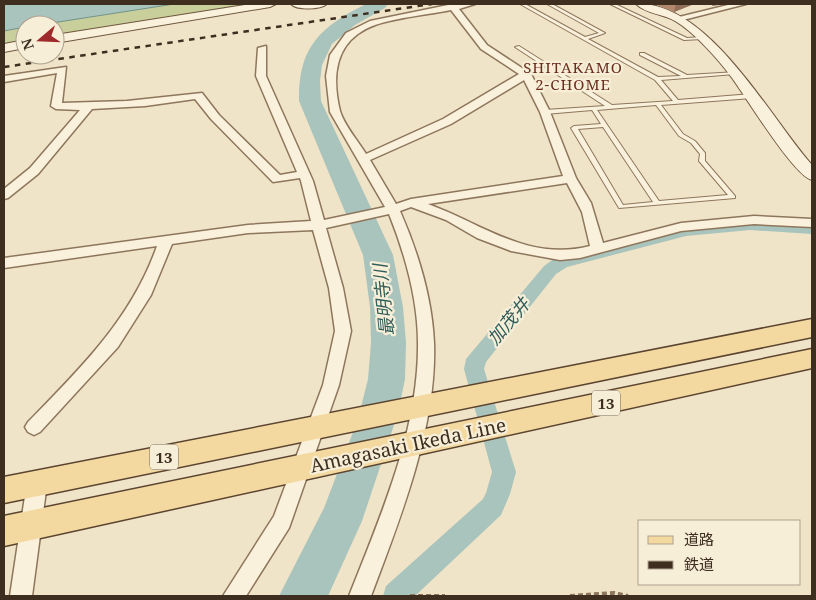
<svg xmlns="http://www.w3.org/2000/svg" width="816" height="600" font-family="'Noto Serif','Noto Sans JP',serif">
<rect width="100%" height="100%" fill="#f0e4c8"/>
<path fill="#c9cf9b" d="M174 4H255L55 37V25H39Z
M25 27V42L4 46V31Z"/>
<path fill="#a9c4bc" stroke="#6f938a" d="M4 4H174L39 25H25V27L4 31Z"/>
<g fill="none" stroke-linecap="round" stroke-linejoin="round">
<path fill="#a9c4bc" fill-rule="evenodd" d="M750 220 812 224V234L750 230 686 236 567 267 556 274 486 362 484 369 516 472 510 494 501 515 415 596H383L386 586 483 499 486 493 492 472 464 369 466 359 544 266 555 258 686 226Z"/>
<path fill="#a9c4bc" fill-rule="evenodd" d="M366 4H388L385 8 355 25 332 44 322 65 320 81 321 101 393 255 403 307 406 343 405 379 398 413 362 521 328 596H279L324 508 358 419 368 379 371 343 370 307 363 255 299 101C298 47 320 27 366 4Z"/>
<g stroke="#8d765c" stroke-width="2">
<path id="lane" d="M520 4H525L585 37 599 33 547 4H552L605 33 588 39 658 77 681 76 640 55V53H644L687 75 737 72V73L735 74 661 80 678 100 752 94 755 96 752 98 661 105 683 134 695 141 705 153V161L735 196V198L619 208 571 128 574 126 601 124 592 110 545 114 542 112 545 110 605 106 515 47 519 46 612 105 673 101 655 80ZM656 105 679 136 691 143 700 154 699 161 728 195 659 201 597 110ZM603 127 653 202 623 205 578 129Z
M610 4H615L687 38 702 37 704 38 702 39 684 40Z"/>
</g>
<g stroke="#8d765c" stroke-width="3">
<path id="street" d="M453 4H475L459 9 487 45 531 74 550 112 576 178 591 203 603 243 681 223 754 216 812 219V227L754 224 681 231 580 258 560 260 511 251 477 238 446 220 411 207 400 211C418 252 432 298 434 343 437 427 400 519 371 596H349C380 517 419 430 418 343 418 300 405 254 389 214L326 228 343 288 351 331 339 385 289 528 246 596H223L274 516 323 385 335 331 329 288 313 230 248 233 172 244 151 295 118 347 40 432 34 435 28 432 25 427 28 422C80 369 132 318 157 246L4 268V258L248 225 311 221 301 181 300 178 273 182 211 119 195 99 145 106 92 109 38 174 8 198 4 199V189L30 168 80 110 56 109 51 106 57 73 4 82V76L66 67 62 103 127 101 202 93 219 115 280 175 297 172 256 76 258 48 266 46V76L313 181 324 220 385 207 330 112 326 76 330 55 346 33 370 21ZM451 10 481 49 519 74 443 119 366 154C358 141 344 125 340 111 331 74 336 39 375 25 399 17 427 15 451 10ZM524 80 540 112 563 176 411 199 396 204 370 160 451 124ZM567 183 582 212 590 246C528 262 483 224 428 204Z
M732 4H746L679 21 675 18Z
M37 474 44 477 47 483 32 596H10L27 483 30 477Z"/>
</g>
<g stroke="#6f573f" stroke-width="2">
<path id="secondary" d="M251 4H276L270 7 55 43V35Z
M291 4H327C320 10 296 10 291 4Z
M636 4C708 0 770 118 812 165V180C794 176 746 97 732 78 719 60 694 32 675 21 664 14 646 14 636 4Z
M25 40V48L4 52V44Z"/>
</g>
<g stroke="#5b4430" stroke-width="3">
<path id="primary" d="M812 319V337L4 503V477Z
M812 349V368L4 546V516Z"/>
</g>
<path stroke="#8d765c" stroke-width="4" stroke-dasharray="5 3" stroke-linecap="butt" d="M410 596H445
M570 596 614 593 628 596"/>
<use href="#lane" fill="#faf1dc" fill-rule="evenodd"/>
<use href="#street" fill="#faf1dc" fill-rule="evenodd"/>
<use href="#secondary" fill="#faf1dc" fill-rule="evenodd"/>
<use href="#primary" fill="#f3d9a0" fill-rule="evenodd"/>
<path stroke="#3d2e20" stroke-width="2.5" stroke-dasharray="5.5 5.5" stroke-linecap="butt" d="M4 67 432 4"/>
</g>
<path fill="#b2896c" d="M655 4H694L674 12Z"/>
<path fill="#916f58" d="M676 4H694L674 12Z
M713 4H726L712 6Z"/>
<g text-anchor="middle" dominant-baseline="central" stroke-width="4.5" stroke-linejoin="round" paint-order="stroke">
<g font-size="15" letter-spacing="1" fill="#6b2e1e" stroke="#f7eed8">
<text x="573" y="67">SHITAKAMO<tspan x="573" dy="17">2-CHOME</tspan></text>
</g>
<g fill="#f7eed8" stroke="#756857" stroke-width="1">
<rect x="592" y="390.5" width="28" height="25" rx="4"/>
<rect x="150" y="444.5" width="28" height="25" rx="4"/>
</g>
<g font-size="15" font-weight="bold" fill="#3d2e20">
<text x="606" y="403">13</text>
<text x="164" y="457">13</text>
</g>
<g font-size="18" font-style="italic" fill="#2f5d5a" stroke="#f7eed8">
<text transform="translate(383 300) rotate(-96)">最明寺川</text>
<text transform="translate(508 321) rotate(-50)">加茂井</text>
</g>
<g font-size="19" fill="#3d2e20" stroke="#f7eed8">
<text transform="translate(408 445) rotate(-12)">Amagasaki Ikeda Line</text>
</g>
</g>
<rect width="816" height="600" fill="none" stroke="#3d2e20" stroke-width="10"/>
<rect x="638" y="520" width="162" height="65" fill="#f7eed8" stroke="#ada18e"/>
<rect x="648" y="536" width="25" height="8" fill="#f3d9a0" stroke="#ada18e"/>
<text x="684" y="545" font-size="15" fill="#3d2e20">道路</text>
<rect x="648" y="561" width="25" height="8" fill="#3d2e20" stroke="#ada18e"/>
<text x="684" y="570" font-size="15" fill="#3d2e20">鉄道</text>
<g transform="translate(40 40) rotate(251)"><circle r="24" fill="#f7eed8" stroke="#ada18e"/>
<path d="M0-4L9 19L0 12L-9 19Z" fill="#9e2a2b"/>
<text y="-8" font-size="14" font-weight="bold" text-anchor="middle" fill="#3d2e20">N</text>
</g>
</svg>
